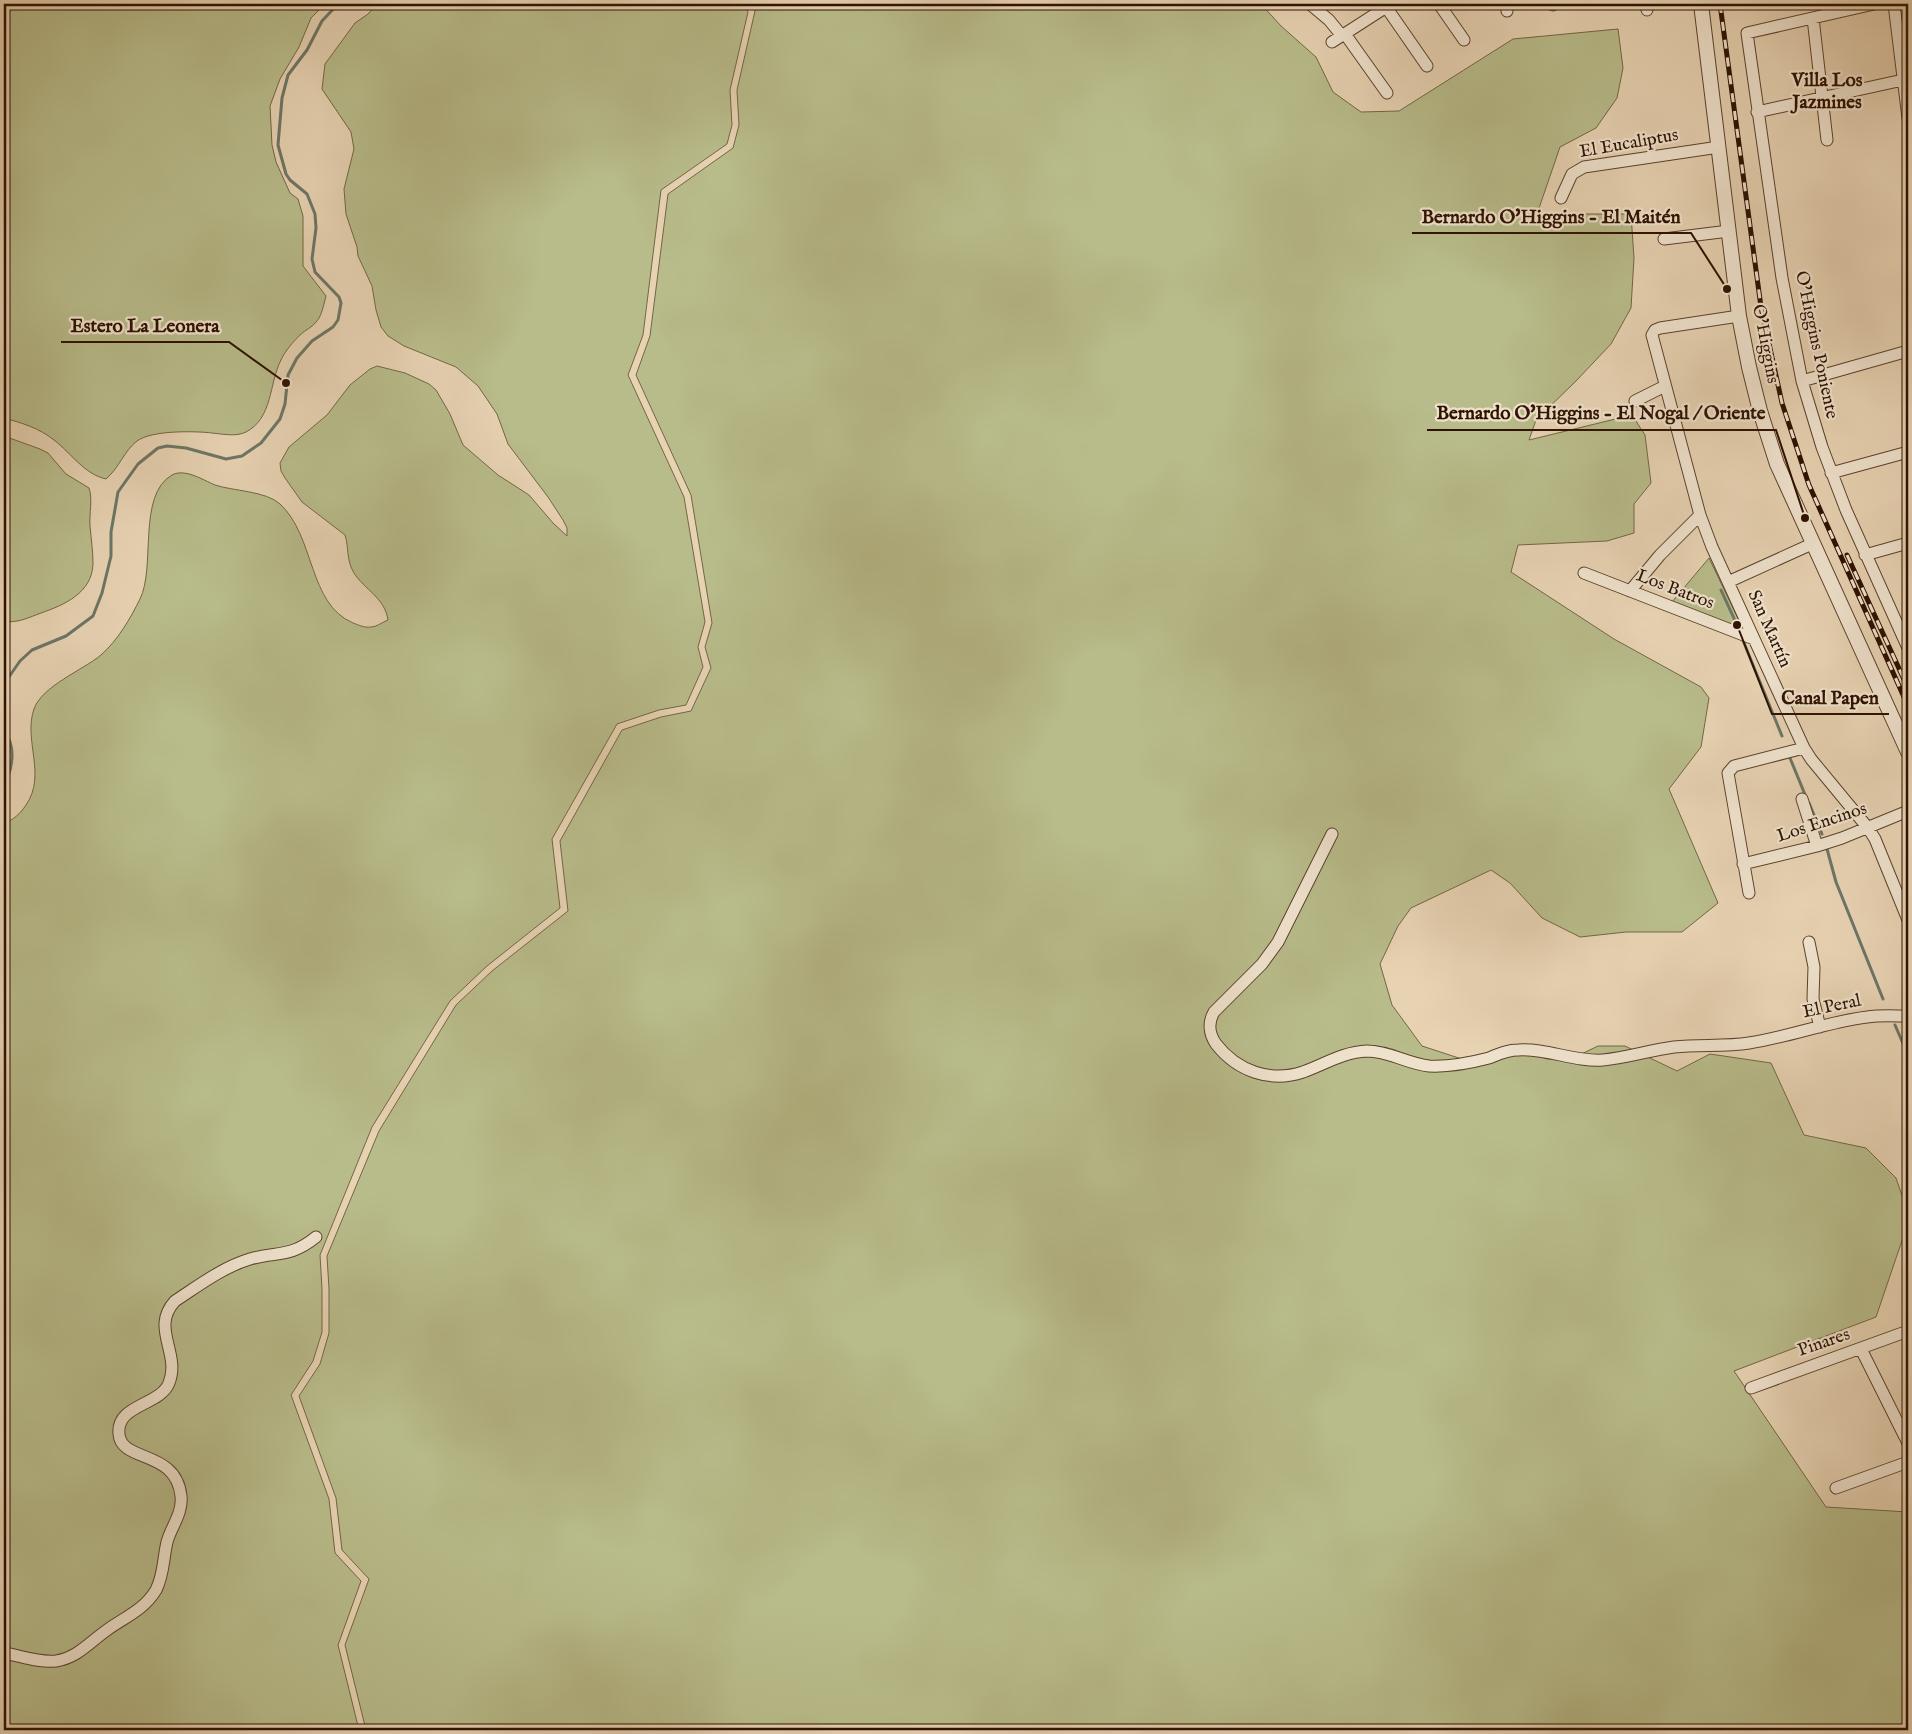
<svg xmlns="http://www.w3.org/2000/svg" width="1912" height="1734" font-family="'IM FELL English',serif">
<rect width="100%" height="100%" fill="#e7d2b2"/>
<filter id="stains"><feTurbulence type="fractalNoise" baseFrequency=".004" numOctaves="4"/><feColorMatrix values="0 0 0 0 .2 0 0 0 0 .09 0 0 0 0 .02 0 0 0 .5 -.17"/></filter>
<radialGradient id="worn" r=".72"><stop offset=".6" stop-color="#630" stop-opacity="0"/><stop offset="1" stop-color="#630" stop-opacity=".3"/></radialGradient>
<path fill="#b8bb8a" stroke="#736645" d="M4 4H325L311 18 299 47 280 79 270 106 272 145 276 162 290 193 298 199 303 216V266L326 296C324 303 322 315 317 321 313 327 305 330 300 335 293 342 285 351 281 360 269 383 273 418 246 432 236 437 223 434 212 433 195 431 152 430 137 441 124 451 119 468 106 479 84 474 71 453 54 440 39 428 22 423 4 418Z
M377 4H745L748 12 730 90 732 125 727 144 661 190 643 335 628 375 684 497 705 622 698 647 703 667 686 705 659 710 617 724 552 839 560 908 487 966 450 1001 372 1127 320 1255 322 1289V1332L313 1361 291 1395 329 1499 335 1553 361 1581 338 1645 359 1730H4V824C14 819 20 814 26 805 47 775 23 740 34 709 42 686 83 670 101 655 118 640 130 619 140 599 156 567 137 495 172 475 185 468 203 480 215 485 233 491 266 491 280 504 315 536 308 604 353 623 359 625 364 628 371 627 376 627 383 622 388 620 385 598 364 589 354 573 346 560 349 547 345 535L302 502 285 478 281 471 280 463 289 447 327 415 350 385 370 369 377 366 405 373 429 384 436 390 450 414 463 445 498 475 529 495 553 523 567 536V528L563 520 548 497 508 444 497 414 478 386 456 367 404 346 388 336 381 327 376 310 372 286 358 256 357 247 346 214 344 189 354 149 351 132 322 89 325 64 355 23 368 14Z
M752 4H1261L1281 26 1316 57 1333 92 1361 112 1399 111 1513 39 1618 29 1623 68 1617 98 1596 128 1560 147 1537 214H1631L1634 258 1631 308 1611 344 1576 381 1536 420 1529 440 1632 415 1645 435 1651 483 1634 504V533L1607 541 1518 545 1511 572 1614 639 1701 687 1709 698 1701 747 1669 789 1718 903 1682 932H1626L1580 937 1542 918 1510 883 1491 870 1411 908 1398 926 1380 964 1392 1005 1422 1046 1468 1061 1513 1047 1547 1059H1571L1598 1046H1625L1677 1071 1710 1054 1771 1063 1804 1135 1866 1148 1896 1178 1908 1213V1223L1876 1317 1734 1371 1826 1507 1908 1512V1730H366L345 1645 369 1579 342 1550 336 1498 299 1396 320 1364 329 1333V1289L327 1256 379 1131 456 1005 492 971 568 911 560 841 622 730 661 717 691 711 711 668 705 647 712 623 691 495 636 375 650 336 668 194 733 148 739 125 737 90 755 11Z
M4 436 40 449 48 453 66 474 89 488C93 500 89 513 90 526 91 538 93 551 93 564 92 593 64 605 41 613 30 617 16 624 4 621Z
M1709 558 1743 629 1672 602Z"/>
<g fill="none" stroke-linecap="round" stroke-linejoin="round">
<path stroke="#6d7667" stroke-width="3" d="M1721 590 1737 625
M1742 638 1782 736
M4 684 20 661 32 650 66 636 93 616 102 593 111 556V532L118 492 138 464 158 448 167 446 186 448 226 459 242 456 261 443 280 419 285 404 288 375 297 358 312 341 333 327 338 320 341 303 339 297 315 272 312 259 316 228 315 214 307 194 290 180 286 174 278 145 282 98 288 75 307 50 322 21 338 4
M4 726C5 732 8 737 10 742 14 753 12 773 4 782
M1790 758 1806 797
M1809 803 1822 834
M1827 849 1836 882 1883 999
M1895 1025 1908 1055"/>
<g stroke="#5c422c" stroke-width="13">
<path id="minor" d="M1310 4 1329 20 1342 36
M1384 4 1427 66
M1439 4 1464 40
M1506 4 1507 11
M1553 4V5
M1647 4V10
M1874 4 1747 33 1782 278 1802 381 1822 447 1846 510 1908 648
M1894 4 1908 118
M1813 18 1827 140
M1345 34 1387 93
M1332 42 1391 4
M1757 112 1903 80
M1561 198 1572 174 1584 167 1719 147
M1664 239 1729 231
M1739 316 1660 328 1655 330 1652 335 1700 515 1712 547 1804 748 1811 759 1868 828 1875 839 1908 920
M1802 381 1908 351
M1635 401 1665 386
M1831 473 1908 452
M1865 555 1908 543
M1584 573 1754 639
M1728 582 1814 543
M1630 591 1660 555 1700 515
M1802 799 1817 846
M1332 834 1278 942 1262 964 1214 1012C1208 1022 1209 1034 1216 1044 1237 1071 1270 1083 1303 1072 1325 1064 1343 1052 1367 1051 1389 1051 1408 1064 1429 1066 1449 1067 1470 1063 1489 1058 1499 1054 1507 1050 1518 1050 1547 1048 1574 1062 1603 1060 1627 1058 1650 1050 1674 1047 1699 1044 1724 1047 1749 1043 1789 1037 1827 1022 1867 1017 1880 1015 1895 1016 1908 1016
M1743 864 1817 846 1842 838 1908 811
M1749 893 1728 773 1734 766 1804 748
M1809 942 1814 967 1813 999 1820 1027
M1861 1349 1908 1443
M1751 1388 1908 1331
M1836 1488 1908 1462
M4 1653C21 1656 39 1663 56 1661 77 1658 90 1642 107 1630 125 1617 144 1610 156 1590 164 1574 163 1559 167 1542 171 1527 183 1513 181 1496 176 1449 121 1463 119 1434 116 1404 160 1406 169 1383 181 1353 150 1328 175 1301 198 1286 223 1267 250 1259 278 1251 290 1258 316 1237"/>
</g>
<g stroke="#5c422c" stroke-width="16">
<path id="tertiary" d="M1701 4 1739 316 1749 367 1760 411 1777 464 1908 752"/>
</g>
<use href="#minor" stroke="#efe2cd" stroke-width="11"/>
<use href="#tertiary" stroke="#efe2cd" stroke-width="14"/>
<g stroke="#2e1200" stroke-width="5">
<path id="rail" d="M1720 4 1761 307 1782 403 1809 485 1908 706
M1847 555 1907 686"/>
</g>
<use href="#rail" stroke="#efe2cd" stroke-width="3" stroke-dasharray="9" stroke-linecap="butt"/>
</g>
<g text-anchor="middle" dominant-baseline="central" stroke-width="4.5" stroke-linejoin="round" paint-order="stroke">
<g font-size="18" fill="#2e1200" stroke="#efe2cd">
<text transform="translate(1629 144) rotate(-10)">El Eucaliptus</text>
<text transform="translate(1765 344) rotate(79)">O'Higgins</text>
<text transform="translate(1816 345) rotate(78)">O'Higgins Poniente</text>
<text transform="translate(1675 590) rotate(21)">Los Batros</text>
<text transform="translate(1769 629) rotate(66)">San Martín</text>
<text transform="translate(1822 823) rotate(-18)">Los Encinos</text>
<text transform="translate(1832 1007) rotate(-12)">El Peral</text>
<text transform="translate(1824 1343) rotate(-19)">Pinares</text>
</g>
<g font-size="19" font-weight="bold" fill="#2e1200" stroke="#efe2cd">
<text x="1827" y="81">Villa Los<tspan x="1827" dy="22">Jazmines</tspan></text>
</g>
</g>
<path fill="none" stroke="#2e1200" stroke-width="2" d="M1727 289L1691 233H1412M286 383L229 342H61M1805 518L1776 430H1427M1737 625L1772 714H1889"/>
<g fill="#2e1200" stroke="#efe2cd" stroke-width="2">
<circle cx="1727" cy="289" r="5"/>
<circle cx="286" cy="383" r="5"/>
<circle cx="1805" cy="518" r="5"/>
<circle cx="1737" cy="625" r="5"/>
</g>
<g font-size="19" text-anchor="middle" font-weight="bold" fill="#2e1200" stroke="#efe2cd" stroke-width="4.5" stroke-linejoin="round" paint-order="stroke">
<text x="1551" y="223">Bernardo O'Higgins - El Maitén</text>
<text x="145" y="332">Estero La Leonera</text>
<text x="1601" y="419">Bernardo O'Higgins - El Nogal / Oriente</text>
<text x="1830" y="704">Canal Papen</text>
</g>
<rect width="1912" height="1734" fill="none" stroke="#e7d2b2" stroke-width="20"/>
<rect x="5" y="5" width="1902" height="1724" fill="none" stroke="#2e1200" stroke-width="2.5"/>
<rect x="10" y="10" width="1892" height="1714" fill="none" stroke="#2e1200"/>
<rect width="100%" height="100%" filter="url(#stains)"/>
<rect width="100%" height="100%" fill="url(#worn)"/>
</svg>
